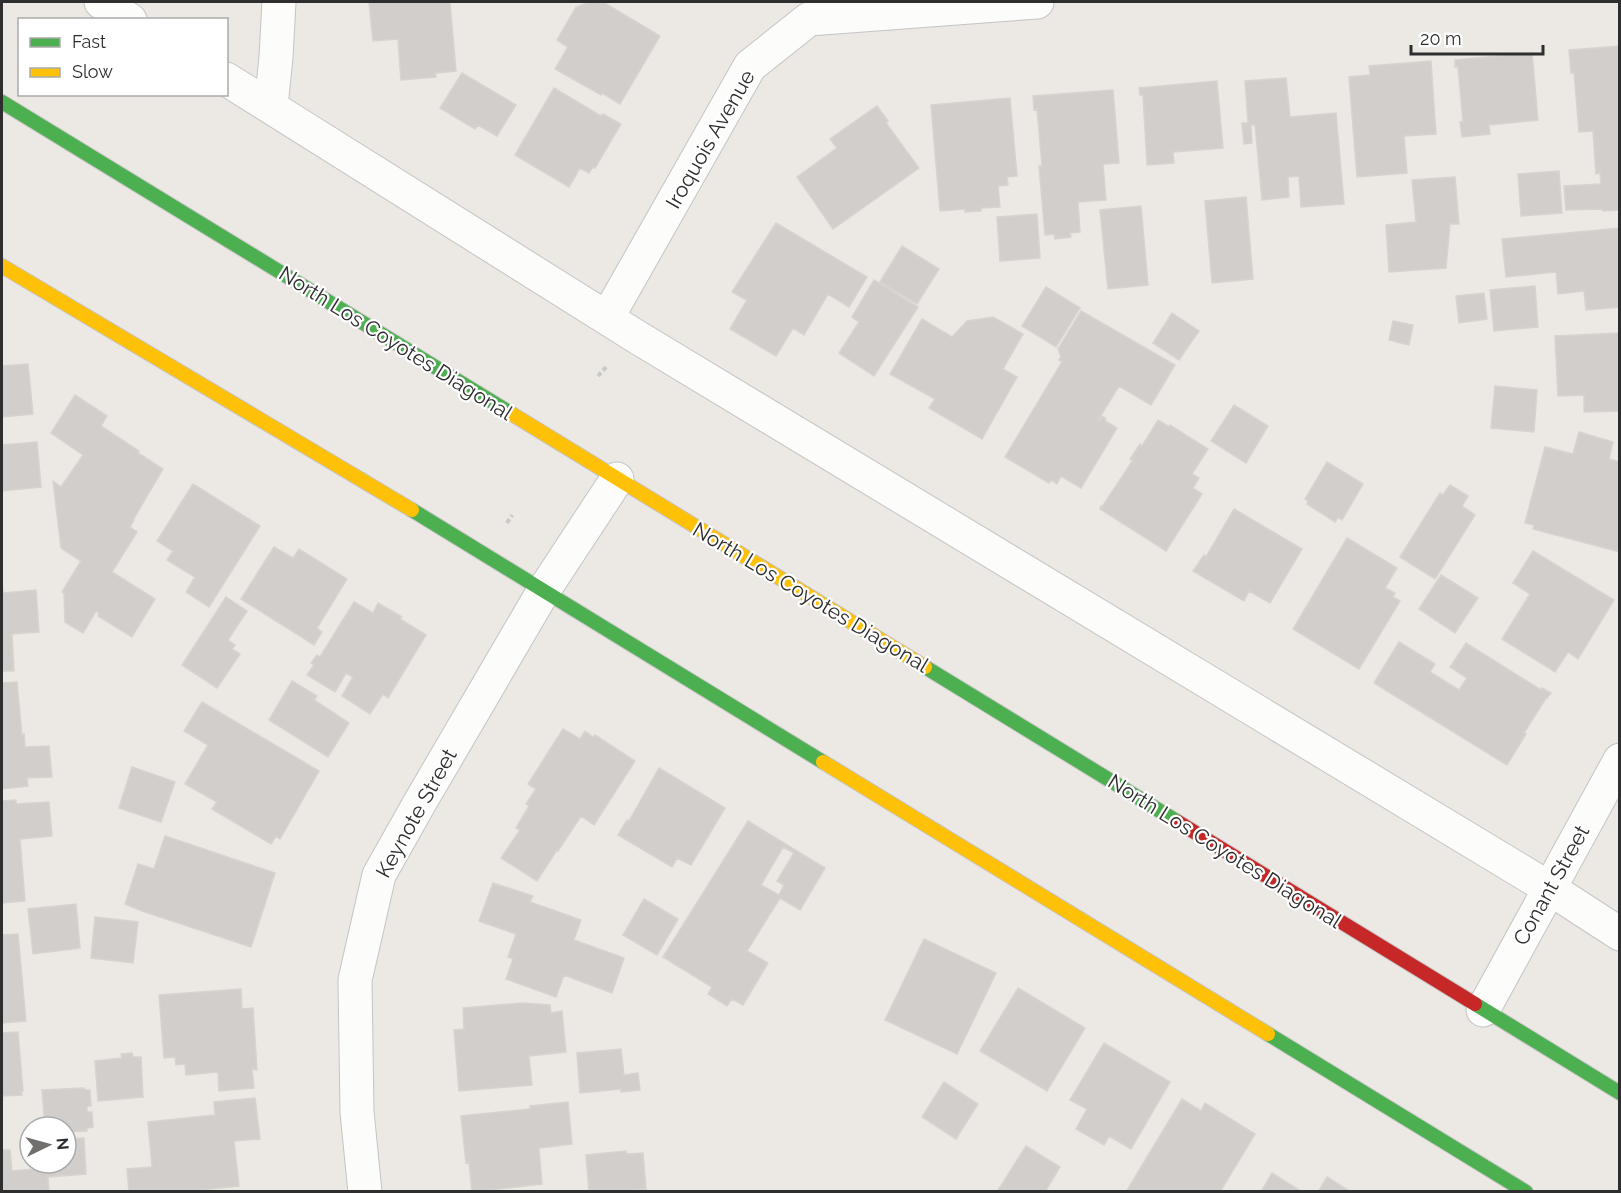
<svg xmlns="http://www.w3.org/2000/svg" width="1621" height="1193" font-family="Raleway,sans-serif">
<rect width="100%" height="100%" fill="#ece8e4"/>
<path fill="#d1cecb" stroke="#d7d4d0" stroke-width="1.5" fill-rule="evenodd" d="M369 2H450L456 71 436 73V77L401 80 398 39 373 41Z
M590 2H603L660 36 620 104 602 93 601 95 555 69 568 47 557 40 576 7Z
M1620 46V210L1603 211 1602 209 1566 210 1564 186 1601 184 1600 173 1596 174 1593 131 1579 132 1574 72 1571 73 1569 50Z
M1532 53 1538 120 1489 125 1490 134 1462 137 1460 122H1463L1458 67H1455V60Z
M1431 61 1436 134 1404 136 1407 173 1357 177 1349 77 1370 75 1369 66Z
M462 73 516 105 497 136 478 125 475 129 440 108Z
M1286 78 1290 117 1336 113 1344 204 1301 207 1299 176 1288 177 1289 197 1262 200 1255 125H1251L1252 143 1244 144 1242 123H1248L1245 81Z
M1217 81 1223 148 1173 152 1174 163 1147 165 1143 95H1140L1139 88Z
M554 88 601 116 603 114 621 124 595 168 593 167 589 173 580 168 569 187 515 155Z
M1113 90 1119 163 1103 164 1106 200 1078 202 1080 232 1070 233 1071 237 1055 239 1054 234 1045 235 1039 166H1042L1037 109 1034 110 1033 96Z
M1010 98 1017 176 1007 177 1008 185 998 186 1000 207 981 208V211L965 212V209L940 211 931 105Z
M877 106 888 121 886 123 919 168 833 229 797 177 837 148 830 139Z
M1559 171 1562 213 1521 216 1518 174Z
M1455 177 1459 224H1450L1446 268 1389 272 1386 225 1416 222 1412 180Z
M1246 197 1253 279 1212 283 1205 201Z
M1141 206 1148 285 1108 289 1100 210Z
M1037 214 1040 258 1000 261 997 217Z
M776 223 867 277 849 307 828 294 804 335 793 328 776 356 730 329 747 300 732 292Z
M1620 228V307L1586 310 1584 291 1558 294 1556 272 1506 277 1502 239Z
M902 246 939 269 917 304 880 282Z
M874 280 918 307 874 376 839 353 859 322 852 317Z
M1535 286 1538 327 1494 331 1490 290Z
M1046 287 1080 308 1056 347 1022 326Z
M1484 293 1487 319 1459 323 1456 296Z
M1081 311 1175 365 1151 405 1119 386 1098 420H1100L1102 416 1106 419 1105 421 1117 428 1081 488 1061 476 1057 484 1051 480 1049 483 1005 457 1062 362 1059 360 1061 357 1058 349Z
M1172 313 1199 331 1179 360 1153 343Z
M993 317 1023 334 1003 369 1017 377 982 439 929 408 935 399 890 374 922 319 952 337 967 321Z
M1393 321 1413 325 1409 345 1389 340Z
M1620 333V411L1584 412V395L1558 396 1555 336Z
M28 364 33 414 2 417V366Z
M1495 386 1537 390 1534 432 1491 428Z
M75 395 107 416 101 426 139 451 138 453 163 469 133 520H134L130 527 137 532 112 572 155 599 132 637 98 616 99 613 96 611 83 633 65 622 64 593 62 592 81 561 61 548 53 481 61 487 83 455 51 433Z
M1234 405 1268 426 1246 463 1211 441Z
M1158 420 1169 427 1170 425 1208 449 1192 474 1199 478 1193 488 1202 494 1166 551 1100 509 1101 506 1102 507 1133 460 1130 459 1140 444 1142 446Z
M1579 432 1613 442 1609 459 1620 462V552L1533 529 1534 525 1525 523 1545 447 1573 454Z
M37 442 41 487 2 491V445Z
M1327 462 1363 484 1342 520 1338 517 1335 522 1307 504 1308 501 1305 499Z
M193 484 260 526 209 607 186 592 195 577 167 560 173 551 157 541Z
M1450 485 1468 496 1462 506 1475 515 1435 579 1400 557 1440 493 1443 495Z
M1234 509 1302 549 1270 603 1249 591 1244 601 1193 571 1204 555 1206 557Z
M1347 538 1397 568 1385 588 1395 593 1393 597 1400 601 1359 669 1293 629Z
M274 547 293 558 299 549 347 579 317 628 322 632 314 645 241 599Z
M1533 551 1614 600 1578 659 1568 652 1555 672 1502 639 1530 594 1513 583Z
M1441 575 1478 598 1455 633 1419 609Z
M2 582 3 593 36 590 39 632 12 634 14 671H2Z
M226 597 247 611 228 640 235 645 232 649 240 654 217 688 182 665Z
M354 602 373 613 378 603 402 617 400 619 426 635 388 698 383 694 370 714 342 696 353 677 346 673 335 692 307 675 314 665 311 663 317 655 320 657Z
M1399 642 1435 664 1430 672 1459 690 1467 678 1450 667 1466 643 1541 690 1542 688 1551 693 1547 698H1546L1524 733 1526 734 1507 765 1374 683Z
M292 681 317 696 314 700 349 723 328 757 269 720Z
M17 682 22 735 24 734 25 747 49 746 52 777 27 778 28 786 2 789V683Z
M202 702 319 771 280 839 276 836 271 844 212 809 217 802 185 784 208 745 184 731Z
M563 729 580 739 585 731 593 737 595 735 635 761 594 825 581 816 558 851 557 850 537 881 501 858 520 830 516 828 529 806 526 804 536 789 528 784Z
M132 767 175 782 161 822 119 808Z
M659 768 725 808 691 865 677 858 672 867 618 835 627 820 629 821Z
M16 800V804L49 802 52 836 20 839 25 901 2 903V801Z
M748 821 825 868 800 910 780 898 747 951 768 963 743 1005 732 999 727 1006 708 994 712 987 663 957ZM783 847 794 853 777 881 784 885 779 895 761 885Z
M165 836 275 873 251 947 142 911 125 904 138 864 154 869Z
M493 883 533 896 530 902 581 920 574 940 624 958 612 993 564 975 556 997 506 979 513 959 508 957 516 934 479 921Z
M644 899 678 919 657 955 623 935Z
M76 904 80 948 33 954 28 909Z
M95 917 138 922 133 963 91 958Z
M18 934 26 1021 2 1023V935Z
M924 939 996 973 957 1054 885 1020Z
M1018 988 1085 1028 1047 1091 980 1051Z
M241 989 242 1009 253 1008 257 1070 252 1069 254 1088 219 1091 218 1072 186 1075 185 1064 176 1065 175 1057 164 1058 159 995Z
M522 1003 550 1005 551 1013 562 1011 566 1052 529 1056 532 1085 459 1091 454 1030 464 1029 463 1008Z
M18 1032 23 1091H21L22 1095 2 1096V1033Z
M1104 1043 1170 1082 1131 1149 1109 1136 1104 1145 1076 1129 1087 1109 1070 1100Z
M621 1049 624 1075 638 1073 640 1090 621 1092V1089L580 1093 577 1053Z
M132 1053 133 1057H141L143 1097 98 1101 95 1061 122 1058 121 1054Z
M944 1082 978 1104 956 1139 922 1117Z
M84 1088 85 1090H90L91 1106H87V1112H92L93 1127 87 1128V1131L66 1132V1127H45L42 1090Z
M255 1098 260 1139 234 1141 239 1186 181 1192H129L127 1169 152 1167 148 1122 215 1115 214 1102Z
M1182 1099 1201 1111 1205 1103 1255 1134 1220 1192H1126Z
M568 1102 572 1144 539 1148 542 1184 472 1192 469 1162 466 1163 461 1116 530 1109V1106Z
M84 1138 86 1174 48 1177 49 1192H2V1150H10L12 1171 46 1168 45 1163H66V1139Z
M1026 1146 1060 1167 1045 1192H997Z
M626 1151 627 1154 643 1153 646 1189 631 1190V1192H589L586 1155Z
M1272 1173 1302 1192H1261Z
M1327 1177 1351 1192H1318Z"/>
<g fill="none" stroke-linecap="round" stroke-linejoin="round">
<g stroke="#c5c4c5" stroke-width="35">
<path id="street" d="M101 2 130 20
M226 79 637 337 1549 888 1620 934
M271 106 276 57 279 2
M607 318 750 66 809 19 1037 2
M1483 1010 1620 760
M365 1192 357 1112 355 980 379 875 419 804 544 590 617 479"/>
</g>
<g stroke="#c5c4c5" stroke-width="16">
<path id="fast" d="M2 102 512 414
M412 510 823 762
M925 667 1178 822
M1475 1004 1620 1093
M1268 1034 1526 1192"/>
</g>
<g stroke="#c5c4c5" stroke-width="16">
<path id="slow" d="M2 266 412 510
M512 414 925 667
M823 762 1268 1034"/>
</g>
<g stroke="#c5c4c5" stroke-width="16">
<path id="jam" d="M1178 822 1475 1004"/>
</g>
<path stroke="#c9c9c8" stroke-width="4" stroke-dasharray="4.5 3" stroke-linecap="butt" d="M598 376 608 365
M507 523 512 515"/>
<use href="#street" stroke="#fcfcfb" stroke-width="33"/>
<use href="#fast" stroke="#4caf50" stroke-width="14"/>
<use href="#slow" stroke="#ffc107" stroke-width="14"/>
<use href="#jam" stroke="#c62828" stroke-width="14"/>
</g>
<g text-anchor="middle" dominant-baseline="central" stroke-width="4.5" stroke-linejoin="round" paint-order="stroke">
<g font-size="21" fill="#2e2e2e" stroke="#fff">
<text transform="translate(710 139) rotate(-60)">Iroquois Avenue</text>
<text transform="translate(396 343) rotate(32)">North Los Coyotes Diagonal</text>
<text transform="translate(811 597) rotate(31)">North Los Coyotes Diagonal</text>
<text transform="translate(416 813) rotate(-61)">Keynote Street</text>
<text transform="translate(1225 851) rotate(32)">North Los Coyotes Diagonal</text>
<text transform="translate(1551 885) rotate(-61)">Conant Street</text>
</g>
</g>
<rect width="1621" height="1193" fill="none" stroke="#2e2e2e" stroke-width="6"/>
<rect x="18" y="18" width="210" height="78" fill="#ffffff" stroke="#ababab" stroke-width="1.5"/>
<rect x="30" y="38" width="30" height="9" fill="#4caf50" stroke="#ababab" stroke-width="1.5"/>
<text x="72" y="48" font-size="18" fill="#2e2e2e">Fast</text>
<rect x="30" y="68" width="30" height="9" fill="#ffc107" stroke="#ababab" stroke-width="1.5"/>
<text x="72" y="78" font-size="18" fill="#2e2e2e">Slow</text>
<g transform="translate(48 1145) rotate(85)"><circle r="28" fill="#ffffff" stroke="#ababab" stroke-width="1.5"/>
<path d="M0-4.5L10 22L0 15L-10 22Z" fill="#706f6e"/>
<text y="-9" font-size="16" font-weight="bold" text-anchor="middle" fill="#2e2e2e">N</text>
</g>
<path d="M1411 45v9h132v-9" fill="none" stroke="#2e2e2e" stroke-width="3"/>
<text x="1420" y="45" font-size="18" fill="#2e2e2e" stroke="#ffffff" stroke-width="4.5" paint-order="stroke">20 m</text>
</svg>
